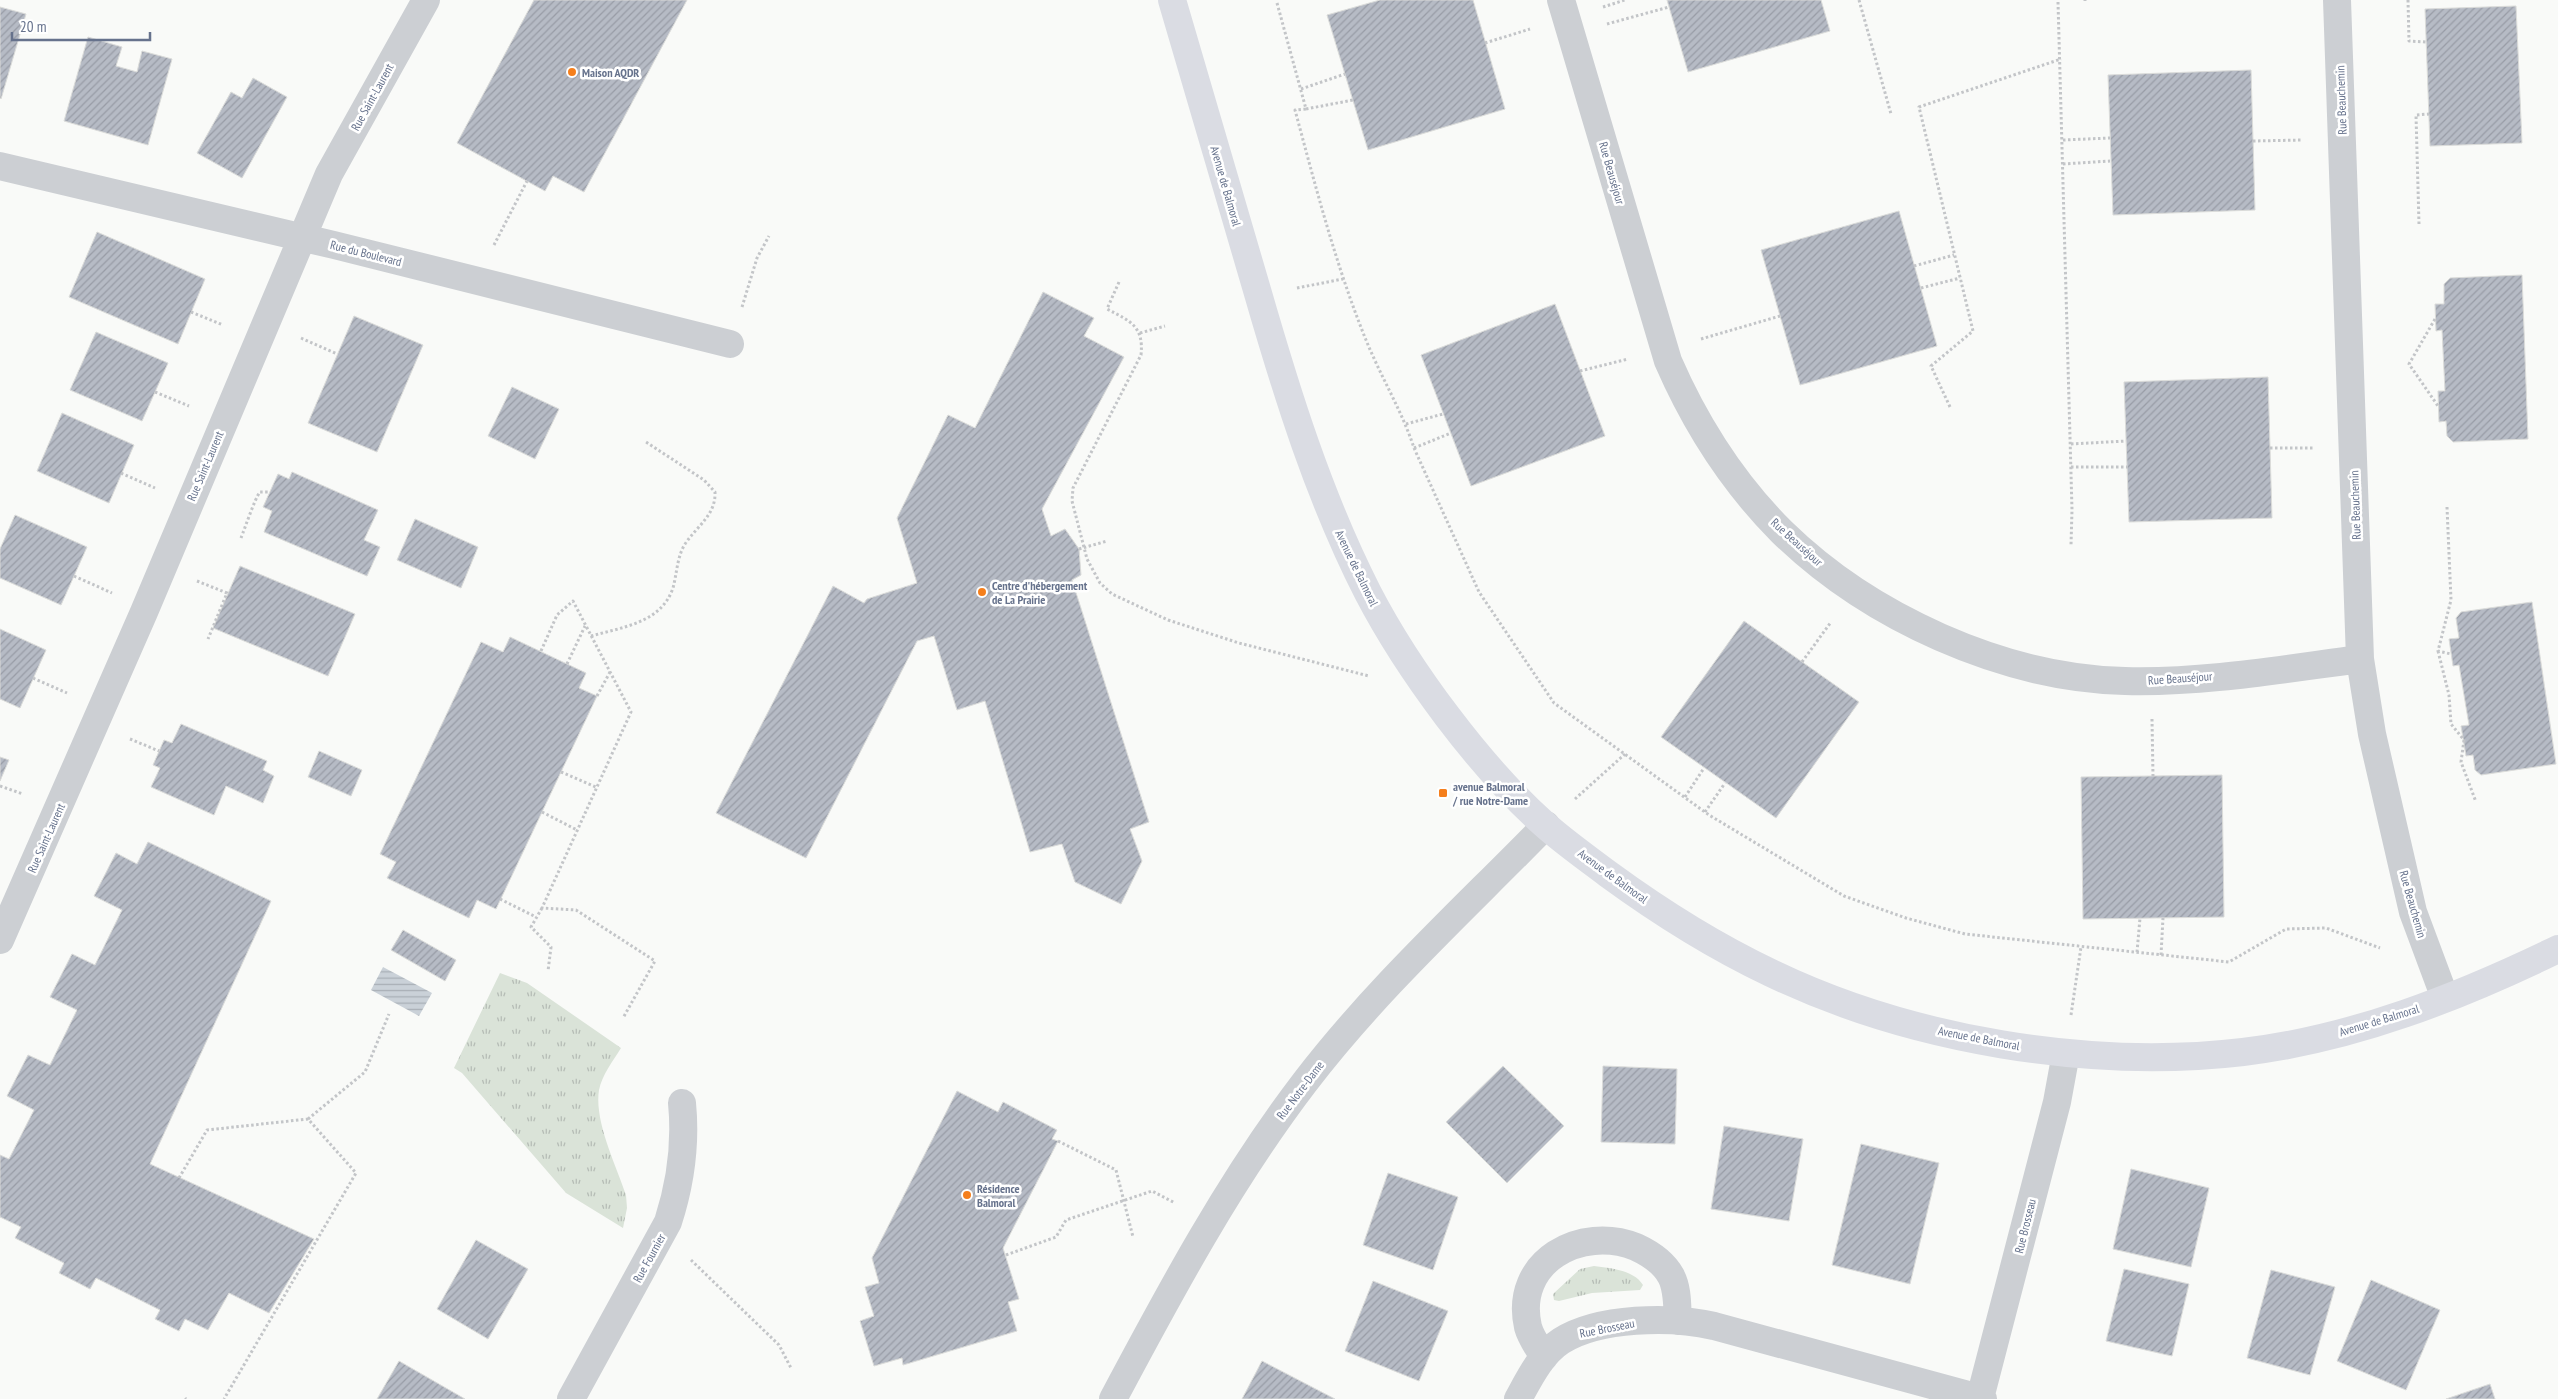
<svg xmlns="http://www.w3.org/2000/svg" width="2558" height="1399" font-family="'PT Sans Narrow',sans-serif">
<defs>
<pattern id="grass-tufts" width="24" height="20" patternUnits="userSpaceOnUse" patternTransform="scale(1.25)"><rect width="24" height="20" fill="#dae3d8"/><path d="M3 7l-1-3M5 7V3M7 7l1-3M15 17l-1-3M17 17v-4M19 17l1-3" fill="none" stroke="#b5bcb5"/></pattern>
<pattern id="water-rules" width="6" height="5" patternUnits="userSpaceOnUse" patternTransform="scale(1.25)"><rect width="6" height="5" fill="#cad1d8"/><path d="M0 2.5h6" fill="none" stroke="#a8aeb5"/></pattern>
<pattern id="building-hatch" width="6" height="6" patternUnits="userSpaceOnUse" patternTransform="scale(1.25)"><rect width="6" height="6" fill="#b6bbc5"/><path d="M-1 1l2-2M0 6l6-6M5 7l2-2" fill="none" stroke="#989ca6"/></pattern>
</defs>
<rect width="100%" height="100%" fill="#f9faf8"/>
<path fill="url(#grass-tufts)" d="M500 973 527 983 621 1048C613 1061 602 1075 599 1090 594 1121 616 1165 626 1195L627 1208 623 1228 566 1193 462 1073 454 1068Z
M1594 1266C1610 1268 1634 1270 1643 1285L1640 1290 1592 1293 1559 1301 1554 1300 1553 1294 1580 1269Z"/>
<path fill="url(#water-rules)" d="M383 967 432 993 419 1016 371 990Z"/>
<path fill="url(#building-hatch)" stroke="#dbdcda" d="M534 0H687L584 192 553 176 545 191 457 143Z
M1380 0H1473L1505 109 1368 150 1327 15Z
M1667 0H1821L1830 31 1688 72Z
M2516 6 2522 143 2430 146 2425 9Z
M0 7 26 14 1 99 0 98Z
M88 37 122 47 116 66 137 72 142 51 172 59 148 145 64 121Z
M2251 70 2255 210 2113 215 2108 75Z
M253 78 287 97 242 178 197 153 231 92 242 98Z
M1899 211 1937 346 1800 385 1761 250Z
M97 232 205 279 178 344 69 297Z
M2522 275 2528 439 2453 442 2447 436 2446 421 2439 422 2438 391H2445L2442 330 2436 331 2435 304H2444V284L2450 278Z
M1043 292 1094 318 1084 336 1124 357 1042 509 1051 536 1065 529 1079 549 1081 575 1072 580 1149 822 1130 829 1142 861 1121 904 1075 882 1062 844 1030 852 985 701 957 710 934 636 917 641 806 858 716 813 833 586 864 603 867 599 917 583 897 518 948 415 975 428Z
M1555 304 1605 436 1471 486 1421 355Z
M354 316 423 345 377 452 308 423Z
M96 332 168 363 142 421 70 390Z
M2268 377 2272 518 2129 522 2124 382Z
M512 387 559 409 535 459 488 436Z
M62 413 134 445 109 503 37 471Z
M292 472 378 510 364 540 380 547 367 576 264 532 272 511 263 507 278 474 289 479Z
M15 515 87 547 61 605 0 578V549Z
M415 519 478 547 461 588 397 560Z
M240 566 355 614 328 676 213 628Z
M2532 602 2556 764 2481 775 2475 770 2473 755 2466 756 2461 726 2469 725 2459 665 2453 666 2449 639 2459 638 2456 618 2461 612Z
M1744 621 1859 702 1776 818 1661 737Z
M0 629 46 650 20 708 0 699Z
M510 637 586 673 579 688 597 696 496 909 477 900 469 918 387 878 396 862 380 854 481 642 503 652Z
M181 724 267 761 263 770 274 776 263 803 226 786 214 815 151 787 160 768 153 765 164 740 172 743Z
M319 751 362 770 351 796 308 777Z
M0 757 9 760 0 781Z
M2222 775 2224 917 2083 919 2081 777Z
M148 842 271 901 150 1164 314 1239 269 1313 229 1293 208 1330 185 1319 179 1331 155 1319 160 1310 96 1278 90 1289 59 1273 64 1263 15 1238 21 1227 0 1217V1155L9 1159 34 1110 7 1096 28 1055 50 1065 77 1010 50 997 72 954 95 965 122 910 94 896 116 853 137 864Z
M403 930 456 960 445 981 391 950Z
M1503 1066 1564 1126 1507 1183 1446 1122Z
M1603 1066 1677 1069 1675 1144 1601 1142Z
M957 1091 998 1112 1003 1102 1057 1130 1052 1139 1058 1141 1003 1248 1019 1299 1008 1302 1017 1331 903 1365 902 1358 874 1366 860 1321 874 1316 865 1287 879 1283 872 1258Z
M1724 1126 1803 1139 1789 1221 1711 1209Z
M1861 1144 1939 1163 1910 1284 1832 1265Z
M2131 1169 2209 1188 2191 1267 2113 1249Z
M1388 1173 1458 1197 1433 1270 1363 1245Z
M476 1240 528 1269 488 1339 437 1309Z
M2124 1269 2189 1284 2172 1356 2106 1341Z
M2271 1270 2335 1287 2310 1375 2247 1358Z
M2371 1280 2440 1310 2406 1390 2337 1361Z
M1373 1281 1448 1311 1419 1381 1345 1351Z
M399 1361 465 1399H377Z
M1262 1361 1335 1399H1242Z
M2490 1384 2495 1399H2446Z"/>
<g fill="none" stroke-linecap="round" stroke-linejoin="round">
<path stroke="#c3c5c8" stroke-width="3" stroke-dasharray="2.5 2.5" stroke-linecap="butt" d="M1859 0 1891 114
M2085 0V1
M2408 0 2409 41 2426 42
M2058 2 2072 510 2071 545
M1277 3 1306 109 1295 110C1316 188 1336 266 1366 340 1381 377 1402 411 1414 448L1479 592 1554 703 1709 815 1844 896 1906 918 1965 934 2229 962 2286 929 2326 928 2380 948
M1603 7 1625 0
M1607 24 1669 7
M1485 43 1530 29
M1301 89 1345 74
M1306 109 1353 100
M2063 140 2110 138
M2253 141 2303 140
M2063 164 2110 161
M2419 224 2416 115 2429 114
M494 245 527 181
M1914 266 1954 255
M1119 282 1107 309C1130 321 1144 326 1141 355L1073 488 1072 501 1087 559 1100 583 1112 594 1168 620 1239 643 1369 676
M1297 288 1343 279
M1921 288 1960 278
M742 307 757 258 769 236
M191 312 223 325
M2435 319 2409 364 2438 406
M1140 333 1165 326
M301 338 337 354
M1701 339 1780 316
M1580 371 1628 359
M155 392 189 406
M1950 407 1931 366 1973 331 1919 107 2061 59
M1406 424 1443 414
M2071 444 2126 441
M1414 448 1451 433
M2270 448H2314
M2071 467H2127
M121 473 155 488
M2447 507 2451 600 2438 651 2451 654
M241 538C245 528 255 498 260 492H270
M1079 549 1107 541
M74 576 112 593
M197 581 227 593 208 639
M591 636C623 627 661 623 673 588 677 573 677 557 685 544 697 526 716 515 715 492L704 480 646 442
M541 651 557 615 573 601 631 712 542 908 576 910 655 961 623 1018
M2438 651 2449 695 2451 724 2464 740 2461 762 2476 802
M1802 662 1831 622
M567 664 585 626
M33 678 67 693
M597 696 610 672
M2152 719 2153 776
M130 739 159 751
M561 772 596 787
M0 786 23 794
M1685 797 1704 768
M1575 799 1625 754
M542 812 577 830
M1705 812 1725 783
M500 899 536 917
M542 908 531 927 551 947 548 971
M2137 952 2140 918
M2161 955 2163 918
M2071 1015 2081 947
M308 1119 365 1072 389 1014
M1058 1141 1116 1170 1133 1237
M179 1178 207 1130 308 1119 356 1173 224 1399
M1006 1255 1056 1237 1066 1220 1152 1191 1175 1203
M691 1260 779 1345 791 1368
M185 1398 186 1399"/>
<path stroke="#cccfd3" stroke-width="28" d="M1561 0 1668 361C1695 423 1734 484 1782 532 1869 617 2003 678 2125 681 2203 683 2283 669 2360 659
M2337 0 2360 659 2372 734 2413 912 2445 998
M0 166 334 245 730 344
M0 940 144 612 329 174 426 0
M1544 1357C1538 1347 1531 1338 1528 1327 1513 1261 1581 1225 1636 1247 1649 1253 1664 1263 1671 1276 1678 1289 1677 1306 1678 1321
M1980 1398 2057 1102 2066 1053
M571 1399 668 1222C681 1182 686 1144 682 1103
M1113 1399C1171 1290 1230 1180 1305 1082 1376 989 1464 909 1546 825
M1518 1399C1529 1379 1541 1354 1561 1341 1599 1317 1671 1316 1714 1326L1983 1399"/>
<path stroke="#dadce3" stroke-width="28" d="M1172 0C1200 97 1228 194 1257 290 1287 394 1319 497 1368 593 1408 670 1480 767 1544 824 1564 842 1587 858 1608 874 1660 912 1714 946 1771 973 1910 1040 2090 1070 2243 1052 2353 1039 2459 997 2558 949"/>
</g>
<g fill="#f57f1c" stroke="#fff" stroke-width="2">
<circle cx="572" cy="72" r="5"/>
<circle cx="982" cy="592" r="5"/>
<rect x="1438" y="788" width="10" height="10" rx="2.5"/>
<circle cx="967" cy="1195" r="5"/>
</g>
<g text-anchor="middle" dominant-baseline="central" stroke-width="5" stroke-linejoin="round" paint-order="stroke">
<g font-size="12" font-weight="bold" fill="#66728c" stroke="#fff" text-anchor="start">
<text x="582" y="72">Maison AQDR</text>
<text x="992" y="585">Centre d'hébergement<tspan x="992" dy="14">de La Prairie</tspan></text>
<text x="1453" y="786">avenue Balmoral<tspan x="1453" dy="14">/ rue Notre-Dame</tspan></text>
<text x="977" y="1188">Résidence<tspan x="977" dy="14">Balmoral</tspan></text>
</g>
<g font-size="12" fill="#66728c" stroke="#fff">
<text transform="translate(372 97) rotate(-61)">Rue Saint-Laurent</text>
<text transform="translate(2341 100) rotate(-92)">Rue Beauchemin</text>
<text transform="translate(1612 173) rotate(74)">Rue Beauséjour</text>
<text transform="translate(1226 186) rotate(74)">Avenue de Balmoral</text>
<text transform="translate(366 253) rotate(14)">Rue du Boulevard</text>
<text transform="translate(205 466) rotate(-67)">Rue Saint-Laurent</text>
<text transform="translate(2355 505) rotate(-92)">Rue Beauchemin</text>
<text transform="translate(1797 542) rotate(42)">Rue Beauséjour</text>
<text transform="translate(1357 568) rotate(64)">Avenue de Balmoral</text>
<text transform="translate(2180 678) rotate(-4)">Rue Beauséjour</text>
<text transform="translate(46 838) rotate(-66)">Rue Saint-Laurent</text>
<text transform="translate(1613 876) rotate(36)">Avenue de Balmoral</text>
<text transform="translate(2413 904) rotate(74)">Rue Beauchemin</text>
<text transform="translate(2379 1020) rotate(-17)">Avenue de Balmoral</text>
<text transform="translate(1979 1038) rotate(11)">Avenue de Balmoral</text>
<text transform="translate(1300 1090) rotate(-53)">Rue Notre-Dame</text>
<text transform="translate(2025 1226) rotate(-76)">Rue Brosseau</text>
<text transform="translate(649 1258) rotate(-61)">Rue Fournier</text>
<text transform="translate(1607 1328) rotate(-11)">Rue Brosseau</text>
</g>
</g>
<path d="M12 32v8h138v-8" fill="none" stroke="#66728c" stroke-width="2.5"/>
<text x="20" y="32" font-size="15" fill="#66728c" stroke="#ffffff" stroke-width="4" paint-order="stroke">20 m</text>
</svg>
